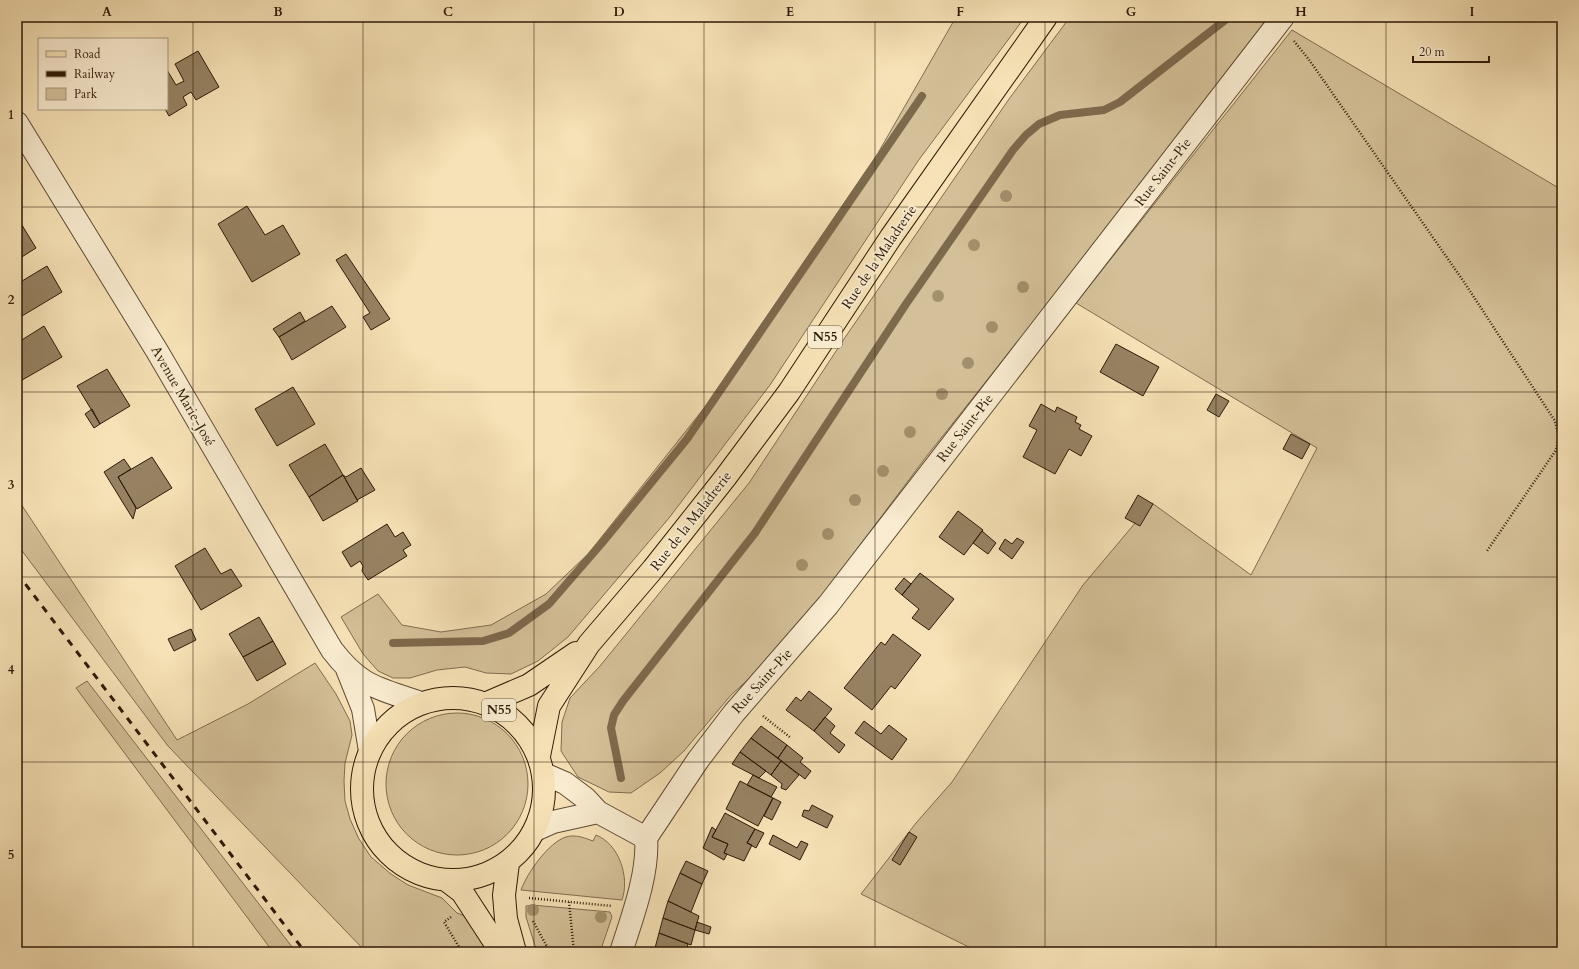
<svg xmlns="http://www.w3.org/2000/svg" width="1579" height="969" font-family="Cardo,serif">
<rect width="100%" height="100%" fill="#f6e2b6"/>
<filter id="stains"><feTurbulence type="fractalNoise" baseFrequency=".005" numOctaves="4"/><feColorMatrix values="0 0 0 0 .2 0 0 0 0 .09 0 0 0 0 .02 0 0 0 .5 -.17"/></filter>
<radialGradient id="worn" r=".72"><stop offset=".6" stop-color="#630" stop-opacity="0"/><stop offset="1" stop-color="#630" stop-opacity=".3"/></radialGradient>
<path fill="#d4c098" stroke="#806d50" d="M956 17H1025L918 161 770 385 669 518 568 637 538 661 511 674 486 673 465 667 437 670 410 678H393L378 671 363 654 341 617 378 594 402 625 441 632 491 625 546 594 588 554 705 407 878 153Z
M1070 17H1270L1030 326 926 457 782 649 731 695 684 751 660 773 631 793 609 792 578 777 561 751 562 722 570 698 600 666 749 483 846 336 1009 99Z
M1292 30 1562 190V952H979L861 894 916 823 952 782 1083 585 1152 503 1251 575 1317 448 1076 303Z
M17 498 177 740 248 704 315 663 336 694 350 721 352 735 345 763 344 781 345 801 350 819 359 839 371 857 391 874 408 885 442 898 457 913 468 917 489 952H366L168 746 17 544Z
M87 681 296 952H273L76 688Z
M386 784a71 71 0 1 1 142 0a71 71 0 1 1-142 0Z
M596 835C619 844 630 877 622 900L521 890C527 873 549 842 566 837 575 834 585 838 593 841Z
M532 905 610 912 612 917 600 952H537L526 917V906Z"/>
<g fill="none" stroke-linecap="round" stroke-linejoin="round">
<path stroke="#7d694c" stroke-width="8" d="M393 643 483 641 509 633 549 604 602 543 687 439 922 96
M621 778 611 728 614 715 623 701 755 533 906 304 1013 150 1026 135 1039 124 1060 115 1104 110 1120 102 1229 17"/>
</g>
<path fill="#968262" stroke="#2d1a07" d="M198 51 219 87 196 100 191 92 183 97 187 105 169 116 165 109H167V70L176 85 184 81 175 64Z
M247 206 265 235 283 225 300 254 252 282 218 224Z
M17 217 36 248 17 260Z
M346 254 390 319 371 330 363 317 370 313 336 260Z
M47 266 62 292 17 319V284Z
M332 306 346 327 292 360 279 337Z
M300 312 305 321 279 337 273 329Z
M44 326 62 357 17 383V343Z
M1116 344 1159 367 1143 396 1100 372Z
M107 369 130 406 100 424 77 386Z
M293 387 315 424 277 446 255 409Z
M1216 394 1229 401 1219 417 1207 410Z
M1041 404 1055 412 1057 407 1077 417 1075 422 1081 425 1079 429 1092 436 1081 456 1069 449 1055 474 1023 457 1037 430 1029 426Z
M92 409 100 424 94 428 85 414Z
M1291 434 1310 444 1302 459 1283 449Z
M325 444 343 475 309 497 289 465Z
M152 457 172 488 137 509 118 477Z
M124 459 131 469 118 477 136 508 133 519 104 472Z
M361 468 375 490 357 500 343 475 346 477Z
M343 475 358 501 323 521 309 497Z
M1138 495 1153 504 1140 526 1125 518Z
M958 511 983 530 964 555 939 537Z
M387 524 395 537 403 532 411 545 403 550 407 556 368 580 362 571 363 566 360 561 351 567 342 552Z
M982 531 996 543 988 554 973 543Z
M1017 538 1024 542 1012 559 999 549 1005 539 1012 544Z
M205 548 221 574 231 569 242 586 201 610 175 566Z
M920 573 954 599 929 630 912 618 919 609 902 595Z
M904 578 911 584 902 595 895 589Z
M259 617 273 641 243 657 229 634Z
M191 629 196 640 174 651 168 639Z
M893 634 921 655 895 689 891 686 872 710 844 688 881 642 885 645Z
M273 641 286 664 257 681 243 657Z
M809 691 832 709 814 731 786 710 796 697 801 701Z
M825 717 835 726 830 733 845 745 839 753 814 731Z
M864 721 881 734 889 725 907 739 892 760 855 733Z
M761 726 787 745 778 758 751 738Z
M751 738 781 761 771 775 740 752Z
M787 745 803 758 800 762 811 771 805 779 778 758Z
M740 752 766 771 759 778 732 764Z
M781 761 799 775 786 790 781 788 782 784 771 775Z
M753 775 777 787 771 797 747 785Z
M740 781 773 798 758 826 726 809Z
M773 798 781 802 772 820 764 816Z
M812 805 833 816 827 828 802 816 804 810 809 811Z
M725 813 755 829 747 843 752 845 744 861 724 853 728 844 712 837Z
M712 827 716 830 712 837 728 844 724 853 727 854 724 860 703 848Z
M755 829 764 833 756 848 747 843Z
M909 832 917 837 900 865 892 860Z
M773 835 797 848 801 841 808 844 800 860 769 844Z
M686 861 708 871 702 884 680 873Z
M680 873 702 884 691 912 668 901Z
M668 901 699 916 695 930 663 918Z
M663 918 695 930 691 945 659 933Z
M697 922 711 927 709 934 695 930Z
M659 933 688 944 686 952H664L655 948Z
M895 947 903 952H892Z"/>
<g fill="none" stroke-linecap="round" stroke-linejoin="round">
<g stroke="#5f4c33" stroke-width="24">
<path id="minor" d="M17 123 157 351 332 650C361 688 379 688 421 703
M347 669 363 709 370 751
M544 774 565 783 585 798 598 812 646 838C649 873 632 918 621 952
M535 830 553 822 598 812
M646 838 698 760 734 713 828 605 1283 17"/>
</g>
<g stroke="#2d1a07" stroke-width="24">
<path id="major" d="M362 789a91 91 0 1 1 182 0a91 91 0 1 1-182 0Z
M487 703 529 685 576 653
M539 756 549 706 589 644 653 569 725 478 789 392 891 237 1046 17
M508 863 504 895 506 919 515 952
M446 880 462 892 501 952"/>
</g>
<path stroke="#2d1a07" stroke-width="2.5" stroke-dasharray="1 2" stroke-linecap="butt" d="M1294 41 1310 61 1464 282 1555 421 1559 437 1556 450 1487 551
M763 716 791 738
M529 898 612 906
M569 902 574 952
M451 917 444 922 462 952
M533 921 550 952"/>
<use href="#minor" stroke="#f9ecd0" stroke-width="22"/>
<use href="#major" stroke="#f6e2b6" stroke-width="22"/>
<path stroke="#2d1a07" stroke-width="3" stroke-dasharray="7 7" stroke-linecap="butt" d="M17 573 305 952"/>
</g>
<g fill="#a3906d">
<circle cx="1006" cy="196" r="6"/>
<circle cx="974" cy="245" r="6"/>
<circle cx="1023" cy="287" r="6"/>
<circle cx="938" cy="296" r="6"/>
<circle cx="992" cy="327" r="6"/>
<circle cx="968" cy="363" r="6"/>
<circle cx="942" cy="394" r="6"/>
<circle cx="910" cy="432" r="6"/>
<circle cx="883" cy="471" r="6"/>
<circle cx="855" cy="500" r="6"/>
<circle cx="828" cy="534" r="6"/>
<circle cx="802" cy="565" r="6"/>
<circle cx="533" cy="910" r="6"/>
<circle cx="601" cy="917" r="6"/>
</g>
<path fill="none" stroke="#2d1a07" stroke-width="1" stroke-opacity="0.55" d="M193 17V952M363 17V952M534 17V952M704 17V952M875 17V952M1045 17V952M1216 17V952M1386 17V952M17 207H1562M17 392H1562M17 577H1562M17 762H1562"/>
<g text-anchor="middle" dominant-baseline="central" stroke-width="4" stroke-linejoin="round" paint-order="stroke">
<g fill="#f9ecd0" stroke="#6a5943" stroke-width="1">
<rect x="808" y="326" width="34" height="22" rx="3"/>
<rect x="482" y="699" width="34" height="22" rx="3"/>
</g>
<g font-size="13" font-weight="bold" fill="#2d1a07">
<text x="825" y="337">N55</text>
<text x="499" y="710">N55</text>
</g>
<g font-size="14" fill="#2d1a07" stroke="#f9ecd0">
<text transform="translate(1163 172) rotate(-52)">Rue Saint-Pie</text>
<text transform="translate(879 257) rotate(-56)">Rue de la Maladrerie</text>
<text transform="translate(183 396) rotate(60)">Avenue Marie-José</text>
<text transform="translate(965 428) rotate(-52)">Rue Saint-Pie</text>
<text transform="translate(691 521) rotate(-52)">Rue de la Maladrerie</text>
<text transform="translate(762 681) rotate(-48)">Rue Saint-Pie</text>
</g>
</g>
<rect width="1579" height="969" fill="none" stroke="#f6e2b6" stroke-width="44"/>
<rect x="38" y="38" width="130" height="72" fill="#f9ecd0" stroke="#a79880"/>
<rect x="46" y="51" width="20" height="6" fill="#f6e2b6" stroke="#a79880"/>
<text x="74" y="58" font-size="12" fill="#2d1a07">Road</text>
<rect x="46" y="71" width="20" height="6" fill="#2d1a07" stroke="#a79880"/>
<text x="74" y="78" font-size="12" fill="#2d1a07">Railway</text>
<rect x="46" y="88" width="20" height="12" fill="#d4c098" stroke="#a79880"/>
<text x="74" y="98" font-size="12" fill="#2d1a07">Park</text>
<path d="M1413 56v6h76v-6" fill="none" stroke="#2d1a07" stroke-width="2"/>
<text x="1419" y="56" font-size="12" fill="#2d1a07" stroke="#f9ecd0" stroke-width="3" paint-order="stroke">20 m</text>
<rect x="22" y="22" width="1535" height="925" fill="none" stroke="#2d1a07" stroke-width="1.5"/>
<g font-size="13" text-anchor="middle" font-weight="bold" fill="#2d1a07">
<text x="107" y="16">A</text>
<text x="278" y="16">B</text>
<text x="448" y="16">C</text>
<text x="619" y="16">D</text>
<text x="790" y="16">E</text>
<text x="960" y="16">F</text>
<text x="1131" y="16">G</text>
<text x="1301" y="16">H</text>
<text x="1472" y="16">I</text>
<text x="11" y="119">1</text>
<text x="11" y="304">2</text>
<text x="11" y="489">3</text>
<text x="11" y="674">4</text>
<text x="11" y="859">5</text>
</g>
<rect width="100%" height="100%" filter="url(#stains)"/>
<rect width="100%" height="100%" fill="url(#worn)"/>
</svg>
